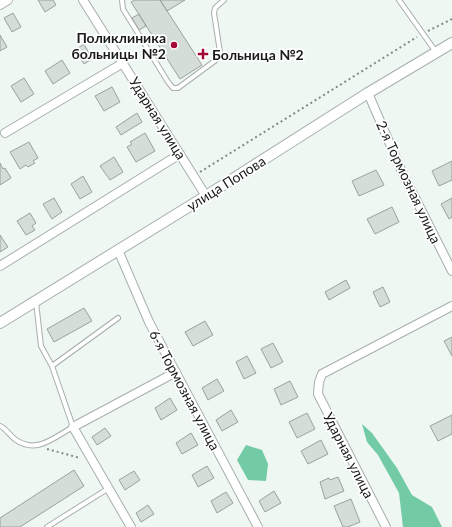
<svg xmlns="http://www.w3.org/2000/svg" width="452" height="527" font-family="Lato,sans-serif">
<rect width="100%" height="100%" fill="#eef7f2"/>
<path fill="#72cba5" d="M362 424 372 433 397 468 412 495 432 507 442 527H403L399 493 378 455 367 442Z
M246 445 262 450 268 464 266 481 248 480 237 460Z"/>
<path fill="#d5ddd9" stroke="#9aa29e" d="M38 0H53L56 5 45 12Z
M135 0H160L202 65 180 79 131 2Z
M160 0H185L167 11Z
M13 13 21 27 12 32 4 18Z
M139 14 146 26 139 30 132 18Z
M0 35 7 47 0 51Z
M84 44 92 59 84 64 75 50Z
M62 60 70 73 53 84 45 71Z
M24 78 34 94 21 102 11 86Z
M112 87 120 102 104 111 95 96Z
M137 113 142 122 121 135 116 127Z
M145 133 155 151 136 162 127 147 132 144 130 142Z
M29 142 38 158 33 161 35 163 28 167 26 165 20 169 10 152Z
M114 157 123 172 110 180 100 166Z
M452 161V180L439 186 432 171Z
M0 163 3 169 5 168 11 178 0 185Z
M376 170 384 185 359 196 352 181Z
M83 176 92 192 80 199 71 184Z
M54 198 62 212 52 219 43 204Z
M452 198V217L449 219 441 204Z
M392 207 399 222 375 234 367 219Z
M30 213 36 223 32 226 35 230 26 235 17 221Z
M0 235 8 247 0 252Z
M346 280 350 288 329 300 325 292Z
M383 287 390 302 380 307 373 292Z
M84 308 92 321 54 342 47 329Z
M205 321 213 335 193 346 185 332Z
M452 337V356L444 341Z
M273 343 283 362 271 368 261 349Z
M247 356 256 373 244 379 236 362Z
M217 379 224 391 208 400 202 388Z
M290 381 298 397 281 405 274 389Z
M170 398 177 410 161 420 155 408Z
M231 410 238 422 222 431 216 420Z
M307 413 315 429 297 438 289 422Z
M452 415V434L438 441 430 426Z
M105 428 111 436 97 445 92 437Z
M191 433 198 445 182 454 176 443Z
M321 440 328 454 308 464 301 451Z
M207 466 214 478 198 487 192 475Z
M74 470 84 486 20 527H0V518Z
M134 471 140 480 125 490 119 480Z
M338 477 344 491 325 499 320 482 329 478 330 480Z
M274 491 281 503 265 512 259 501Z
M226 492 233 503 217 513 211 501Z
M351 499 360 522 348 527H343L334 506Z
M148 505 154 514 141 522 136 513Z"/>
<g fill="none" stroke-linecap="round" stroke-linejoin="round">
<g stroke="#a7afab" stroke-width="6">
<path id="service" d="M122 0 123 9 168 82 173 88H178L216 60 220 52 214 13 215 8 224 0
M399 0 436 52
M52 366 118 318
M0 426C6 428 10 436 16 440 37 454 53 438 73 427L52 366 41 346 36 302
M47 527 109 488"/>
</g>
<g stroke="#a7afab" stroke-width="10">
<path id="minor" d="M83 0 206 196
M0 5 8 0
M368 93 402 172 452 271
M5 133 123 63
M118 250 149 322 258 527
M0 266 180 154
M131 527 73 427 176 372
M386 527 318 394 319 382 322 374 452 306"/>
</g>
<g stroke="#a7afab" stroke-width="12">
<path id="tertiary" d="M0 323 206 196 368 93 452 43"/>
</g>
<path stroke="#838986" stroke-width="2" stroke-dasharray="2 3" stroke-linecap="butt" d="M428 31 452 19
M200 172 417 37
M47 449 80 458"/>
<use href="#service" stroke="#fff" stroke-width="4"/>
<use href="#minor" stroke="#fff" stroke-width="8"/>
<use href="#tertiary" stroke="#fff" stroke-width="10"/>
</g>
<g fill="#a50a37" stroke="#fff" stroke-width="1.5">
<circle cx="174" cy="45" r="4"/>
<path d="M201 48h4v4h4v4h-4v4h-4v-4h-4v-4h4z"/>
</g>
<g text-anchor="middle" dominant-baseline="central" stroke-width="3.5" stroke-linejoin="round" paint-order="stroke">
<g font-size="14" font-weight="bold" fill="#191c1b" stroke="#fff" text-anchor="end">
<text x="166" y="37">Поликлиника<tspan x="166" dy="16">больницы №2</tspan></text>
<text x="212" y="54" text-anchor="start">Больница №2</text>
</g>
<g font-size="14" fill="#191c1b" stroke="#fff">
<text transform="translate(158 118) rotate(58)">Ударная улица</text>
<text transform="translate(409 182) rotate(65)">2-я Тормозная улица</text>
<text transform="translate(226 183) rotate(-32)">улица Попова</text>
<text transform="translate(185 390) rotate(62)">6-я Тормозная улица</text>
<text transform="translate(349 455) rotate(63)">Ударная улица</text>
</g>
</g>
</svg>
